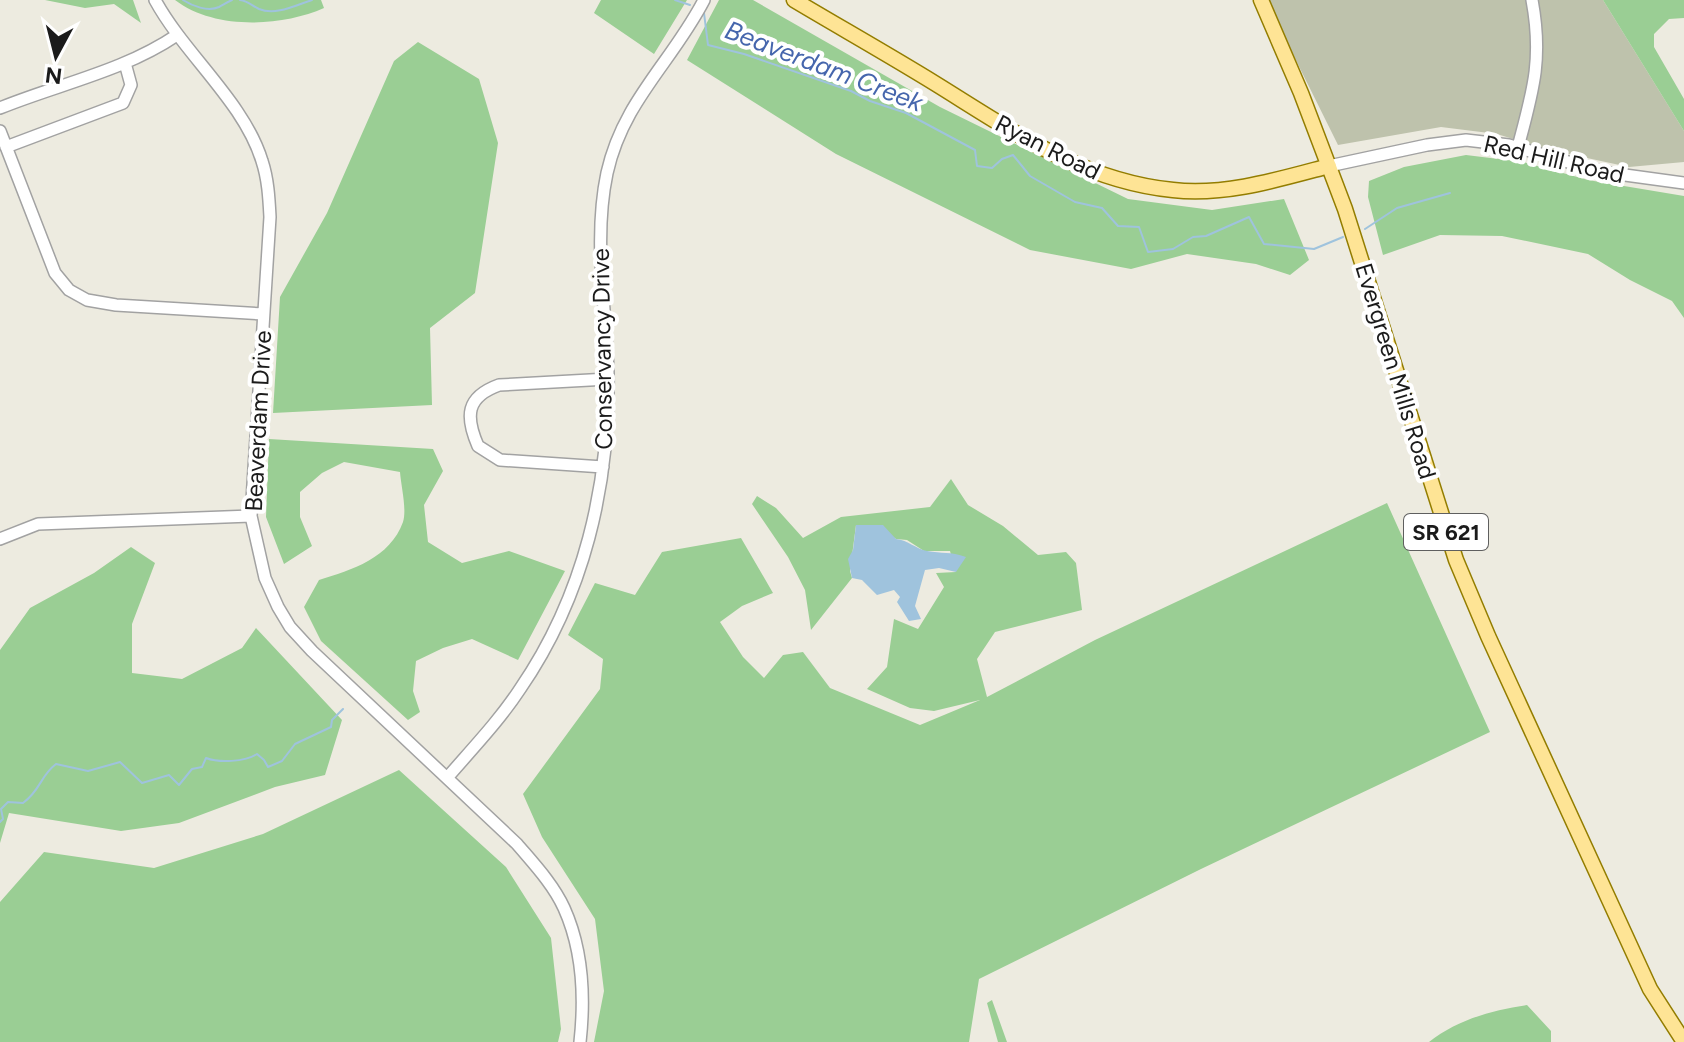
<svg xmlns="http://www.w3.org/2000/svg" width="1684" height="1042" font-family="Figtree,sans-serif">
<rect width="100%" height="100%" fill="#edebe0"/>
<path fill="#bec2ac" d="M1266 0H1603L1684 131V162L1629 167 1545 149 1497 134 1441 127 1338 145Z"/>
<path fill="#9ace94" d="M45 0H133L141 23 114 4 85 8Z
M175 0H321L324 8C281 27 214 30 175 0Z
M601 0H687L654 54 594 13Z
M719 0H753L940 107 1128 199 1212 210 1284 199 1309 260 1290 275 1256 264 1187 254 1131 269 1030 250 836 154 687 60Z
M1603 0H1684V18L1669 19 1654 34V47L1684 99V131Z
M418 42 479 79 498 143 475 293 430 328 432 405 273 413 280 297 327 213 394 61Z
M1466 155 1523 162 1588 180 1684 196V318L1672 301 1630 280 1588 254 1502 236 1440 235 1383 255 1368 197 1369 181 1404 167Z
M269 439 433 449 443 471 424 505 428 542 462 563 509 551 565 571 518 660 472 639 443 648 416 661 413 691 420 712 408 720 321 641 304 607 319 580C352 570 390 558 403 522 407 509 401 486 400 472L344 462 322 473 300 492V517L312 546 284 564 266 517Z
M951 479 968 505 1003 526 1038 555 1066 552 1076 563 1082 610 995 632 977 659 987 697 1095 640 1387 503 1490 732 1201 869 979 979 969 1042H594L604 991 595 919 542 837 523 794 600 689 603 659 568 635 595 583 635 595 662 552 741 538 773 593 742 606 720 622 743 657 764 678 783 655 803 652 830 688 920 725 980 700 934 711 910 708 867 689 887 667 894 619 918 629 944 587 936 573 956 572 950 551H924L907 540 896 539 887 533 856 525 850 571 852 578 811 630 805 590 788 557 752 504 757 496 776 508 803 538 841 517 930 507Z
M131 547 155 563 132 624V673L182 679 242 648 256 628 342 720 325 775 275 787 179 823 121 831 9 813 0 843V650L30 608 94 573Z
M399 770 506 867 551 938 561 1029 558 1042H0V902L44 852 154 868 263 834Z
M992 1000 1007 1042H998L987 1003Z
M1527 1005 1551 1031V1042H1429C1457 1020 1492 1010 1527 1005Z"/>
<path fill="#9fc3dd" d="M856 525H883L896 539C908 540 916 549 927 551 942 554 950 551 966 557L956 572 939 568 925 570 915 606 921 619 909 621 897 602 900 597 894 590 877 595 862 580 852 578 848 559 853 550Z"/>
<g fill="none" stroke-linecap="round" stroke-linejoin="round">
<path stroke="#9fc3dd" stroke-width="2" d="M183 0C192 6 208 12 219 7 223 5 227 2 232 0
M240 0C248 1 251 5 259 9 276 16 296 5 312 0
M675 0 690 5
M704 13 708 45 744 54 851 91 870 101 906 113 975 150 977 166 992 168 1002 159 1013 155 1030 176 1075 202 1102 208 1118 226 1139 227 1148 252 1173 249 1193 237 1206 236 1249 217 1264 244 1314 249 1343 237
M1365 229 1397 208 1450 193
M0 822 3 819 1 809 8 802 23 803C41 790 40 776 56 764L88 771 120 762 142 783 169 775 179 785 192 769 202 767 206 758C219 763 245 762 257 754L264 760 268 767 282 761 295 744 331 727 332 720 343 709"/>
<g stroke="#a2a2a2" stroke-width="14">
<path id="minor" d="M155 0C185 55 244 102 262 161 268 179 269 198 270 217L251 516 265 578 278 607 290 627 312 651 517 844C534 864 553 884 564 908 583 950 585 997 580 1042
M0 108C59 84 124 71 177 35
M0 131 55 273 69 290 87 300 116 305 263 314
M6 147 123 103 131 85 125 63
M1518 147C1533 91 1543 59 1532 0
M1329 166 1427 145 1466 140 1509 145 1603 172 1684 183
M603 467 500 460 478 446C465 416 466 397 499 385L608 379
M0 539 38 524 251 516
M447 778C472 749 499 721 520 689 584 596 610 485 608 373 606 307 593 239 607 173 623 101 672 62 704 0"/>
</g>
<g stroke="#937d00" stroke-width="17">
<path id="major" d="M794 0C841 28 889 55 936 84 1012 131 1082 181 1173 190 1225 196 1280 179 1329 166
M1261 0 1301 93 1345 209 1456 560 1488 636 1650 989 1684 1042"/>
</g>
<use href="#minor" stroke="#fff" stroke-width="11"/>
<use href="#major" stroke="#fee495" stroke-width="14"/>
</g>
<g text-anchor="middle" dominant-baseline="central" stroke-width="8" stroke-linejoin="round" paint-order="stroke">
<rect fill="#fff" stroke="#5f5f5f" stroke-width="2" x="1404" y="514" width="84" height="36" rx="6"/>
<g font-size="22" font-weight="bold" fill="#1b1b1b">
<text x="1446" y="532">SR 621</text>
</g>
<g font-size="24" fill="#1b1b1b" stroke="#fff">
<text transform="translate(1048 147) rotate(27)">Ryan Road</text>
<text transform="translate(1554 159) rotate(13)">Red Hill Road</text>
<text transform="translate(602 349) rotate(-91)">Conservancy Drive</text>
<text transform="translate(1396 371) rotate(73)">Evergreen Mills Road</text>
<text transform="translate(258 421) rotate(-87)">Beaverdam Drive</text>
</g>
<g font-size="26" font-style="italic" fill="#4666ad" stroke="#fff">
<text transform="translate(824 66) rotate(21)">Beaverdam Creek</text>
</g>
</g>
<g transform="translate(56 56) rotate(187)" stroke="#ffffff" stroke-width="6" paint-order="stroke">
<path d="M0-6L14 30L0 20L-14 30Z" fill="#1b1b1b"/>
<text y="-12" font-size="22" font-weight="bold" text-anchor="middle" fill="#1b1b1b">N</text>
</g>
</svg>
